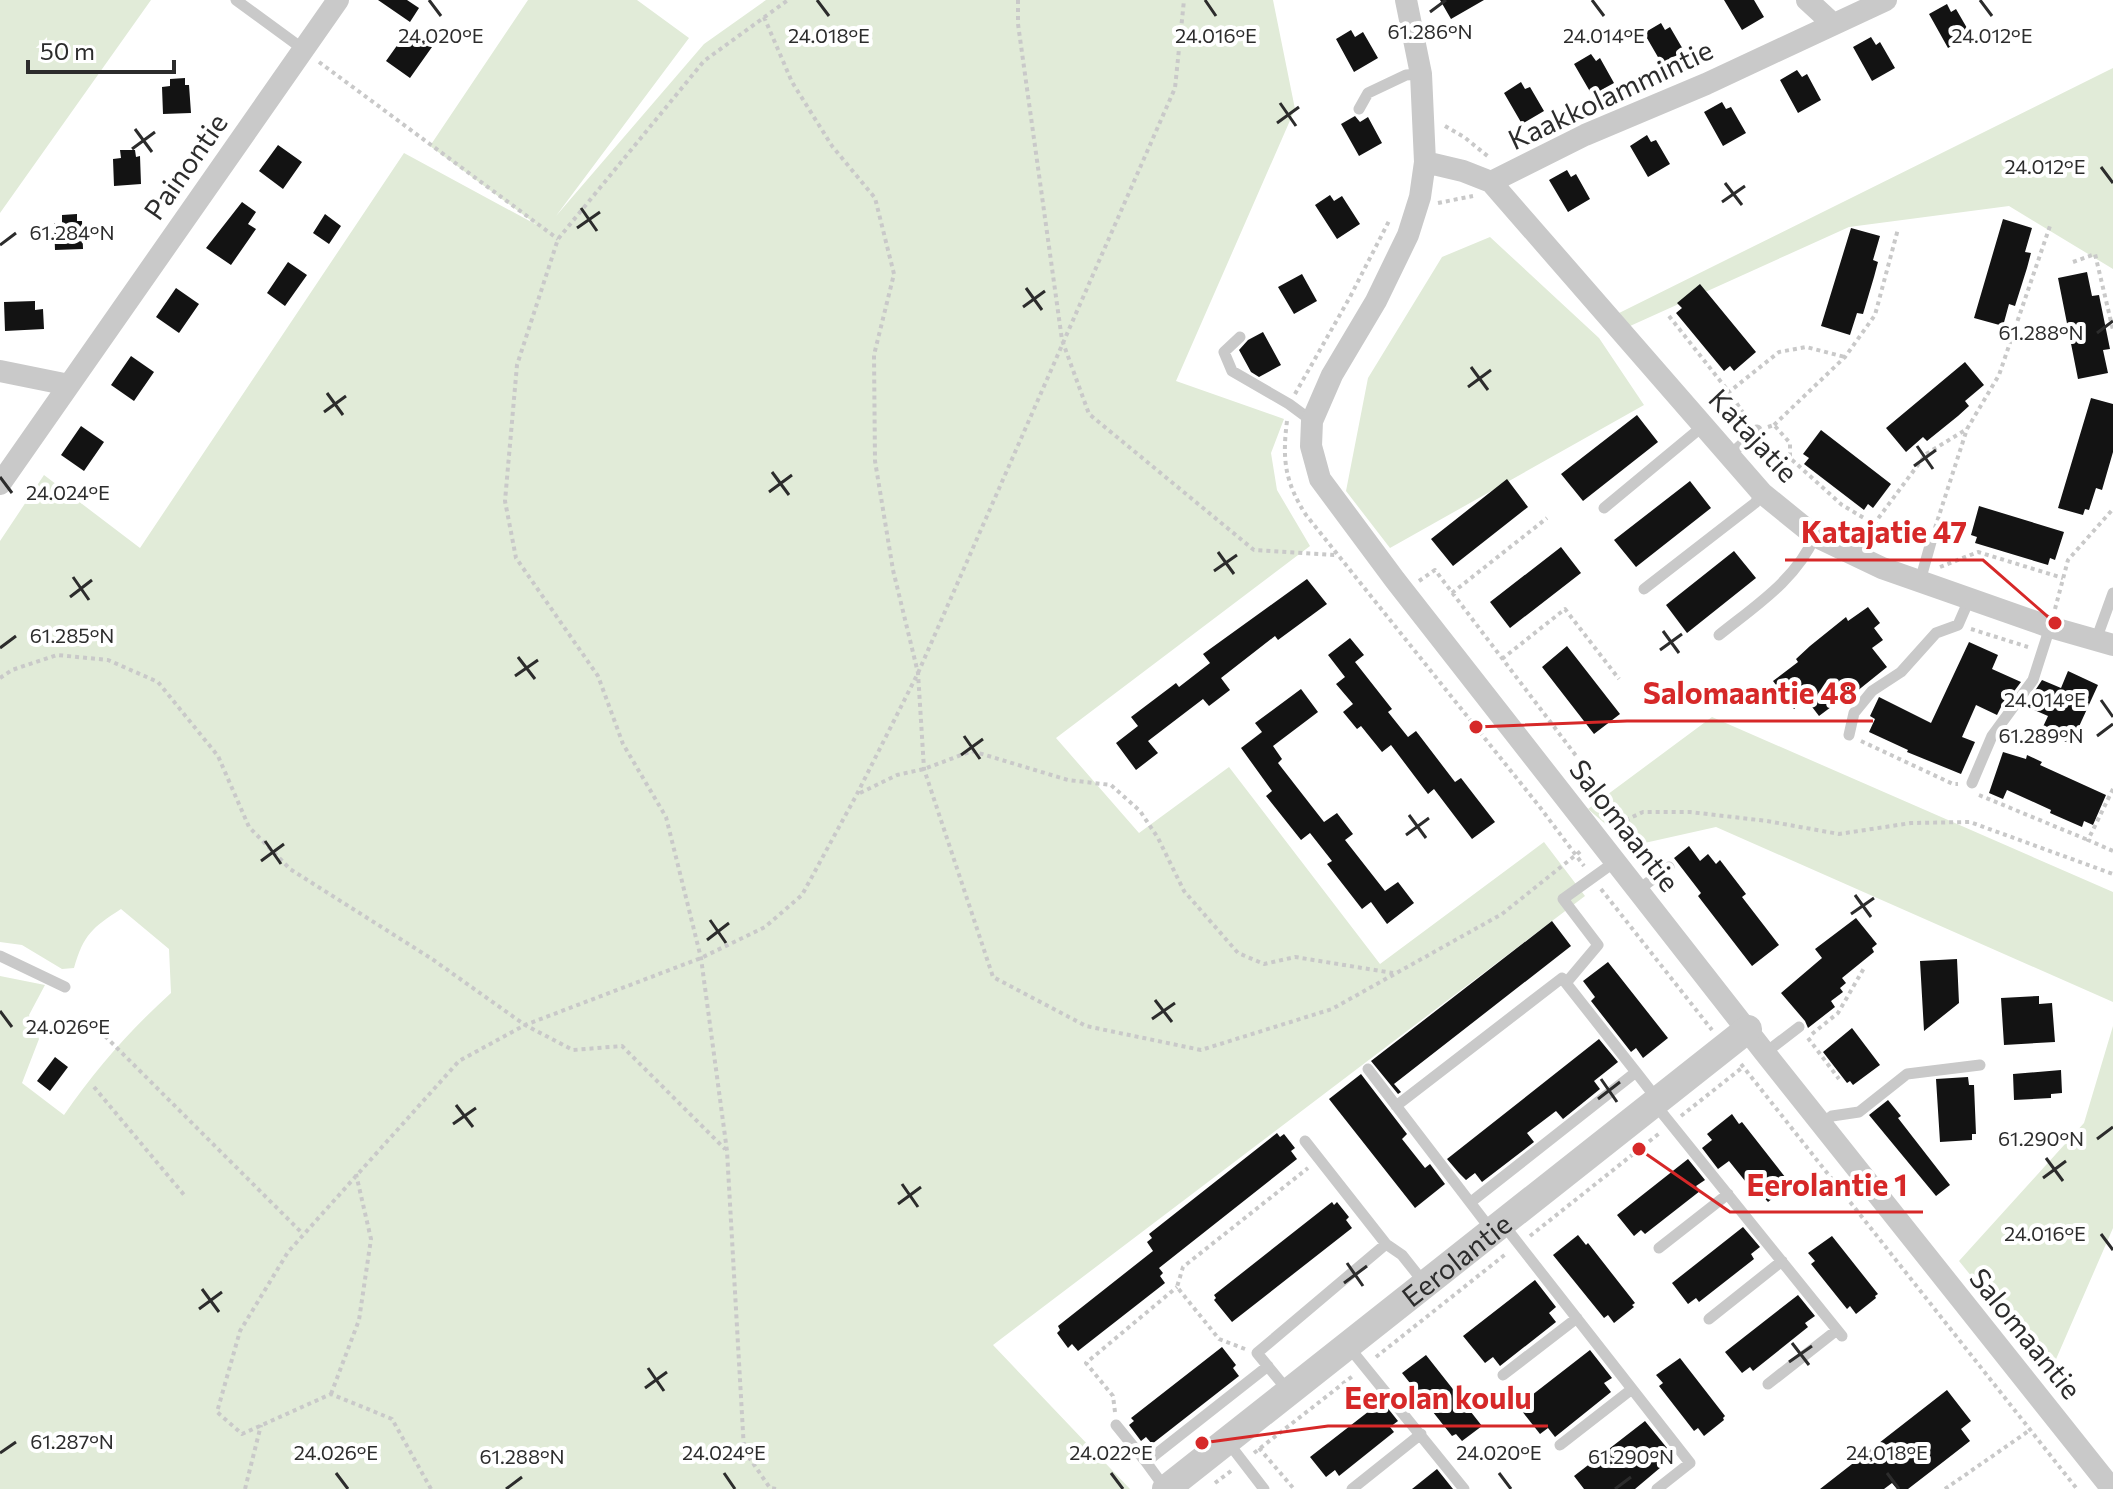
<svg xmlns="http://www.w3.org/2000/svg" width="2113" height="1489" font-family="Commissioner,sans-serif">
<rect width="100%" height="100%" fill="#fff"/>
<path fill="#e1ebd8" d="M0 0H151L0 213Z
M528 0H637L689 38 556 216 704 44 766 0H1273L1295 109 1176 381 1284 419 1271 453 1277 490 1310 546 1056 738 1139 833 1229 767 1380 964 1544 842 1585 896 993 1345 1130 1489H0V976L45 985 29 1015 39 1039 22 1083 64 1115C95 1070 130 1030 171 993L169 949 121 909C92 928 84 934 74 968L62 969 22 945 0 942V541L44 475 140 548 404 153 537 225 430 146Z
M2113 68V269L2009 206 1849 227 1619 331 1609 318Z
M1490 237 1599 338 1644 405 1390 548 1346 491 1368 378 1442 257Z
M1712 717 2113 892V1002L1716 827 1631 846 1588 809Z
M2113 1026V1228L2050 1373 1959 1261 2084 1123Z"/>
<path fill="#131313" d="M378 0H407L419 8 410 22Z
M1440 0H1484L1451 19Z
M1724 0H1754L1764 17 1742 30Z
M1947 4 1951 12 1956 9 1971 35 1948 48 1929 14Z
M1661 23 1665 30 1670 27 1684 51 1662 64 1644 33Z
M408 30 432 47 410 78 386 61Z
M1351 30 1355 37 1363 32 1378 58 1354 72 1336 39Z
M1871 37 1876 45 1880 42 1895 68 1872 81 1853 47Z
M1591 54 1596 61 1600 58 1614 83 1592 95 1574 64Z
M1797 70 1802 77 1807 74 1821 100 1798 113 1780 80Z
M185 78V85H189L191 113 163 114 162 87 170 86V79Z
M1521 82 1525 89 1530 87 1544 111 1522 124 1504 93Z
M1722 102 1726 109 1731 107 1746 133 1723 146 1704 112Z
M1355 116 1360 122 1368 117 1382 143 1359 156 1341 124Z
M1647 135 1651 142 1656 140 1670 164 1648 177 1630 146Z
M278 145 302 162 283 189 259 171Z
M120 150H135L136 157 140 156 141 184 114 186 113 159 121 158Z
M1567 170 1571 177 1576 174 1590 199 1568 212 1549 180Z
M1330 195 1334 201 1342 196 1360 224 1337 239 1315 205Z
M242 202 256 212 248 224 256 229 231 265 206 248Z
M77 214V221H82L83 249 55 250 54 223H62V215Z
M325 214 341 226 329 244 313 233Z
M2003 219 2032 228 2025 252 2031 253 2027 268 2015 306 2009 304 2003 326 1974 318Z
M1851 228 1880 236 1873 260 1878 262 1874 277 1863 314 1857 313 1850 335 1821 326Z
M288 262 307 275 285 306 267 293Z
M2087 272 2092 296 2099 295 2110 349 2103 350 2108 373 2078 379 2058 278Z
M1302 274 1317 301 1294 314 1278 287Z
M1700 284 1756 352 1734 371 1730 366 1724 371 1676 313 1682 308 1677 303Z
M176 288 199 304 179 333 156 317Z
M35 301V310L43 309 44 329 5 331 4 302Z
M1263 332 1281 365 1259 377 1251 372 1239 350 1248 340Z
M131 356 154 372 134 401 111 385Z
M1965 362 1984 385 1965 401 1969 406 1958 416 1927 441 1923 437 1906 452 1886 428Z
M2091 398 2113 404V452L2102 490 2096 488 2089 510 2085 509 2083 515 2058 508Z
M1637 415 1658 442 1583 501 1561 474Z
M81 426 104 442 84 471 61 455Z
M1821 430 1891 484 1873 508 1868 504 1864 510 1804 464 1809 458 1803 454Z
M1507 479 1528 507 1453 566 1431 539Z
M1690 481 1711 508 1636 567 1614 540Z
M1979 506 2064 532 2055 560 2050 558 2048 565 1975 543 1977 537 1971 535Z
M1561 547 1581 573 1510 628 1490 602Z
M1734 551 1756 578 1687 633 1666 605Z
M1307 579 1327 604 1278 640 1275 636 1221 678 1230 690 1209 706 1203 699 1148 741 1158 753 1136 770 1116 743 1138 726 1131 717 1176 683 1179 687 1210 663 1203 654Z
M1868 607 1880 623 1874 628 1883 640 1872 648 1887 667 1841 704 1839 701 1819 716 1806 699 1794 709 1773 681 1798 662 1796 659 1810 646 1846 617 1848 621Z
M1350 638 1364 655 1355 662 1392 709 1388 712 1408 737 1416 731 1455 782 1461 778 1495 822 1472 839 1434 789 1428 794 1391 745 1382 752 1361 726 1357 729 1343 712 1353 704 1336 684 1345 677 1328 655Z
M1969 642 1998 655 1992 669 2021 682 2009 698 2006 697 1997 715 1976 705 1962 737 1975 742 1961 774 1907 752 1908 750 1869 732 1875 719 1870 716 1879 697 1931 723Z
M1567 646 1620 714 1594 734 1542 667Z
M2068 671 2098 685 2071 744 2041 731 2048 716 2025 706 2042 680 2061 688Z
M1301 689 1318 712 1273 746 1282 759 1278 763 1324 822 1337 813 1353 834 1345 840 1385 891 1398 882 1414 903 1387 924 1371 902 1362 909 1327 864 1332 861 1310 833 1301 840 1266 796 1272 791 1241 748 1262 732 1255 723Z
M2003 752 2026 759 2027 755 2042 762 2040 765 2106 795 2093 825 2084 821 2082 827 2050 813 2051 810 2007 790 2003 799 1989 793Z
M1689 846 1700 861 1708 854 1716 864 1720 860 1746 894 1742 897 1779 945 1752 966 1698 896 1701 893 1674 858Z
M1856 918 1877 944 1872 948 1874 952 1842 978 1846 983 1840 988 1843 992 1831 1001 1835 1007 1808 1028 1805 1021 1781 993 1822 958 1815 949Z
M1552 921 1571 946 1394 1084 1401 1092 1398 1094 1371 1061Z
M1957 959 1959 1003 1924 1031 1920 961Z
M1608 962 1668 1038 1643 1058 1636 1048 1631 1052 1591 1001 1595 997 1583 981Z
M2039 996V1004L2052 1003 2055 1042 2004 1045 2001 998Z
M1852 1028 1880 1065 1853 1085 1850 1081 1847 1083 1823 1052Z
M1599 1039 1618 1062 1594 1081 1600 1089 1563 1119 1556 1111 1527 1133 1534 1142 1482 1182 1475 1173 1466 1180 1459 1173 1447 1159Z
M55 1057 68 1067 50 1091 37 1081Z
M2061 1070 2062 1093 2051 1094V1098L2014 1100 2013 1074Z
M1361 1074 1407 1134 1402 1139 1425 1168 1430 1164 1445 1184 1415 1208 1329 1099Z
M1968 1077 1969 1085H1974L1976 1134H1972V1140L1940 1142 1936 1079Z
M1888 1100 1901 1116 1898 1118 1950 1185 1936 1196 1869 1115Z
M1732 1114 1739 1124 1742 1122 1789 1182 1788 1186 1768 1202 1761 1194 1758 1197 1729 1161 1718 1169 1702 1148 1712 1140 1707 1134Z
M1277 1133 1280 1137 1284 1134 1295 1148 1291 1151 1297 1159 1159 1268 1163 1273 1160 1276 1165 1283 1078 1351 1072 1344 1068 1348 1057 1333 1060 1330 1058 1326 1153 1251 1147 1242 1152 1238 1149 1234Z
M1688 1159 1705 1180 1696 1186 1700 1191 1645 1234 1641 1230 1634 1236 1617 1215Z
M1332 1202 1334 1205 1337 1202 1349 1217 1346 1220 1352 1228 1232 1322 1214 1300 1216 1298 1214 1295Z
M1743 1227 1760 1247 1751 1254 1754 1259 1699 1302 1696 1298 1688 1304 1672 1283Z
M1578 1235 1586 1245 1588 1243 1635 1303 1632 1305 1634 1307 1614 1323 1608 1315 1604 1318 1553 1255Z
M1832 1236 1878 1294 1875 1296 1876 1298 1856 1314 1850 1306 1847 1309 1811 1264 1815 1261 1808 1253Z
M1535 1280 1556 1307 1549 1313 1556 1322 1500 1366 1493 1357 1485 1363 1463 1336Z
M1798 1295 1815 1316 1805 1323 1808 1327 1753 1371 1750 1367 1742 1373 1725 1352Z
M1222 1347 1236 1365 1233 1368 1239 1376 1152 1444 1146 1437 1141 1441 1129 1425 1134 1421 1131 1418Z
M1590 1350 1612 1378 1604 1383 1611 1392 1555 1437 1548 1428 1540 1434 1518 1406Z
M1426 1355 1482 1426 1462 1441 1456 1434 1452 1436 1402 1373Z
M1680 1358 1725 1416 1723 1418 1724 1420 1704 1436 1698 1428 1694 1431 1659 1386 1663 1383 1656 1375Z
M1947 1390 1971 1421 1961 1429 1970 1441 1943 1462 1908 1489H1897L1892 1483 1884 1489H1820Z
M1382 1401 1398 1421 1390 1427 1394 1432 1339 1476 1335 1470 1326 1477 1310 1457Z
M1645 1421 1667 1448 1660 1454 1667 1462 1635 1489H1584L1574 1476Z
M1437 1469 1453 1489H1412Z"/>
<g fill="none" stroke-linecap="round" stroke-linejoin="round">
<path stroke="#c9c9c9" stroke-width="4" stroke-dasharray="4 4" stroke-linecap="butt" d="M1018 0V24L1062 340 1089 414 1254 550 1336 555
M764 17 792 82 832 146 875 198 894 274 874 355 875 461 893 570 918 673 924 769 993 977 1086 1026 1201 1050 1332 1009 1502 914 1582 850
M319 62 558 239
M1445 126 1464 137 1490 158
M1438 203 1473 196
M2073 262 2095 254 2113 330
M1669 316 1729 392
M1295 394 1350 297 1390 219
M1748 420 1729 392 1779 352 1806 347 1845 357
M1287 421C1282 460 1285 482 1306 515L1539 806 1584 866
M1774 425 1845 357 1875 315 1898 229
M1768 427 1774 425 1790 443V458L1842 505 1874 524 1926 454 1967 429
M1935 528 1967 429 1999 375 2051 223
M1940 567 1978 552 2063 578
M1419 581 1435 570 1577 757
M1452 593 1547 518
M2055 609 2068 560 2113 509
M1971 629 2028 647
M1502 659 1565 609 1619 679
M0 678 12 670 57 655 108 660 158 682 218 756 249 827 290 869 432 959 525 1025 573 1050 622 1046 725 1149
M1861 741 1953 784H1958
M2113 789 2088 840 2113 851
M860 793 897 775 924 769 972 751 1068 780 1111 785 1140 811 1158 838 1184 891 1238 953 1264 964 1295 957 1393 973
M1979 795 2088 840
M1611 827 1643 812H1690L1767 821 1839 834 1911 823 1970 822 2113 874
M1601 889 1712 1030
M1812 1034 1838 1013 1864 968
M105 1036 303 1234
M1808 1038 1839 1079
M1741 1064 2077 1489
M94 1087 185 1196
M1681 1116 1743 1067
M1530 1236 1661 1132
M1245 1349 1219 1339 1177 1287 1183 1267 1308 1168
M1376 1357 1507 1253
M331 1394 359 1320 371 1239 356 1174
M1115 1412 1113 1396 1086 1363 1177 1287
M1259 1448 1294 1489
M1254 1453 1354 1375
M1215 1483 1231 1471
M245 1489 261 1425
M431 1489 392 1419 331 1394 242 1434 217 1412 240 1331 288 1252 459 1061 525 1025 701 958 765 927 802 895 857 794 918 673 1175 88 1184 0
M776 1489 770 1488 744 1450 727 1151 701 958 666 817 623 744 598 676 516 558 505 501 517 365 558 239 704 61 788 0
M1945 1489 2030 1430"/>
<path stroke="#c9c9c9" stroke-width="11" d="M236 0 303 49
M1359 109 1368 93 1406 75 1421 74
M1240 337 1224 352 1232 371 1289 404 1312 421
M1729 456 1757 430
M1604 508 1703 426
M1920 581 1931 542
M1644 589 1755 503 1762 493
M1719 635C1755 606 1796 580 1815 536
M2096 640 2113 593
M1849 735 1854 713 1872 691 1901 672 1936 633 1958 625 1965 609 1966 597
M1972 783 1992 736 2033 680 2050 627
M1638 890 1669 867
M0 956 65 987
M1566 983 1598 945 1563 899 1616 861
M1765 1053 1799 1027
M1368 1069 1492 1231
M1636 1072 1657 1099
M1654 1103 1842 1336
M1396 1106 1562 978 1636 1072 1471 1202
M1821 1124 1832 1116 1859 1112 1907 1074 1980 1065
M1305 1141 1386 1244 1402 1255 1425 1284
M1503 1224 1690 1463 1657 1489
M1659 1248 1728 1194
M1709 1319 1782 1261
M1348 1346 1464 1489
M1503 1375 1577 1318
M1768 1384 1837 1330
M1289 1392 1257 1353 1386 1244
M1116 1425 1146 1462
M1227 1441 1264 1489
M1560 1445 1632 1389
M1165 1488 1146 1462 1268 1366
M1352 1489 1421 1434"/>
<path stroke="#c9c9c9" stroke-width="22" d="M1406 0 1421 74 1425 162 1420 197 1408 235 1376 301 1332 375 1312 421 1311 446 1320 479 1395 580 1765 1053 2112 1489
M1807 0 1832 23
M1425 162 1463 171 1491 182 1762 493 1815 536 1882 568 2050 627 2113 645
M1491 182 1585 135 1706 84 1886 0
M0 371 69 385
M0 484 338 0"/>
<path stroke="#c9c9c9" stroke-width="28" id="s1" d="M1166 1489 1748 1029"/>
</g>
<path fill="none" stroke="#2c2c2c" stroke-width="3" d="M429 0 441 16M817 0 829 16M1205 0 1216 16M1592 0 1604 16M1980 0 1992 16M1430 12 1446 0M1280 103 1296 126M1277 123 1299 107M135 129 152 152M132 149 155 132M2101 167 2113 183M1725 183 1742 205M1722 202 1745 186M581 208 597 231M577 228 600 212M0 245 16 233M1026 288 1042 310M1023 307 1045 291M2097 333 2113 321M1471 367 1488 390M1468 387 1491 370M327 393 343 415M324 412 346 396M1917 446 1933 469M1914 466 1936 450M772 472 789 495M0 477 12 493M769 492 792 475M1218 552 1234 574M1214 571 1237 555M73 577 89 600M70 597 92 580M1663 631 1679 653M0 648 16 636M1660 650 1682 634M518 657 535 679M515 676 538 660M2101 700 2113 717M964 736 980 759M2097 736 2113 724M961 755 983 739M1409 815 1426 838M1406 835 1429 818M265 841 281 864M261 861 284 844M1855 895 1871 917M1851 914 1874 898M710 920 726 943M707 940 729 923M1155 1000 1172 1022M0 1011 12 1027M1152 1019 1175 1003M1601 1079 1617 1102M1598 1099 1620 1082M456 1105 473 1127M453 1124 476 1108M2097 1139 2113 1127M2046 1158 2063 1181M2043 1178 2066 1161M902 1184 918 1207M898 1204 921 1187M2101 1234 2113 1250M1347 1263 1363 1286M1344 1283 1367 1266M202 1289 219 1312M199 1309 222 1292M1792 1343 1809 1365M1789 1362 1812 1346M648 1368 664 1391M645 1388 667 1372M0 1453 16 1442M336 1473 348 1489M724 1473 735 1489M1111 1473 1123 1489M1499 1473 1511 1489M1887 1473 1899 1489M506 1489 522 1477M1615 1489 1631 1477"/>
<g text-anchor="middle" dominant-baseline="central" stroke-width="8" stroke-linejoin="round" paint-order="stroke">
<g font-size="28" fill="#2c2c2c" stroke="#fff">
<text transform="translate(1610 94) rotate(-25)">Kaakkolammintie</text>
<text transform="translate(185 166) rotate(-55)">Painontie</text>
<text transform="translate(1754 435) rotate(47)">Katajatie</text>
<text transform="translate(1625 825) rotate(52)">Salomaantie</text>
<text stroke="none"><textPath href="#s1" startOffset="370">Eerolantie</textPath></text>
<text transform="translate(2026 1333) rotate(51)">Salomaantie</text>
</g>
</g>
<g font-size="20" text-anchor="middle" fill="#2c2c2c" stroke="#fff" stroke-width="8" stroke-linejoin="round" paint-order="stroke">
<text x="1430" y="39">61.286°N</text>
<text x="441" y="43">24.020°E</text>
<text x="829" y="43">24.018°E</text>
<text x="1216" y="43">24.016°E</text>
<text x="1604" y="43">24.014°E</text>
<text x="1992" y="43">24.012°E</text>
<text x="2045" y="174">24.012°E</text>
<text x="72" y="240">61.284°N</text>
<text x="2041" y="340">61.288°N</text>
<text x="68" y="500">24.024°E</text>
<text x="72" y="643">61.285°N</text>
<text x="2045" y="707">24.014°E</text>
<text x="2041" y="743">61.289°N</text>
<text x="68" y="1034">24.026°E</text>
<text x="2041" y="1146">61.290°N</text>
<text x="2045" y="1241">24.016°E</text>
<text x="72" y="1449">61.287°N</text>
<text x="336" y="1460">24.026°E</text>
<text x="724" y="1460">24.024°E</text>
<text x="1111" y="1460">24.022°E</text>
<text x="1499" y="1460">24.020°E</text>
<text x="1887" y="1460">24.018°E</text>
<text x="522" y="1464">61.288°N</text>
<text x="1631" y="1464">61.290°N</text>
</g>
<path fill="none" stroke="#d62828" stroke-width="3" d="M2055 623L1983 560H1785M1476 727L1627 721H1873M1639 1149L1730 1212H1923M1202 1443L1328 1426H1548"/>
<g fill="#d62828" stroke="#fff" stroke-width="3">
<circle cx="2055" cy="623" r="8"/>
<circle cx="1476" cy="727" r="8"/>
<circle cx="1639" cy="1149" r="8"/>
<circle cx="1202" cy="1443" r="8"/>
</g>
<g font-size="30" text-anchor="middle" font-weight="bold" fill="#d62828" stroke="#fff" stroke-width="8" stroke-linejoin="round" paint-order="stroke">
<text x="1884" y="543">Katajatie 47</text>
<text x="1750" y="704">Salomaantie 48</text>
<text x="1827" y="1196">Eerolantie 1</text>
<text x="1438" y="1409">Eerolan koulu</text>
</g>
<path d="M28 60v12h146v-12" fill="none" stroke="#2c2c2c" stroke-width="4"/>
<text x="40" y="60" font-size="24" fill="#2c2c2c" stroke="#ffffff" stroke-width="6" paint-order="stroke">50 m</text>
</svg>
